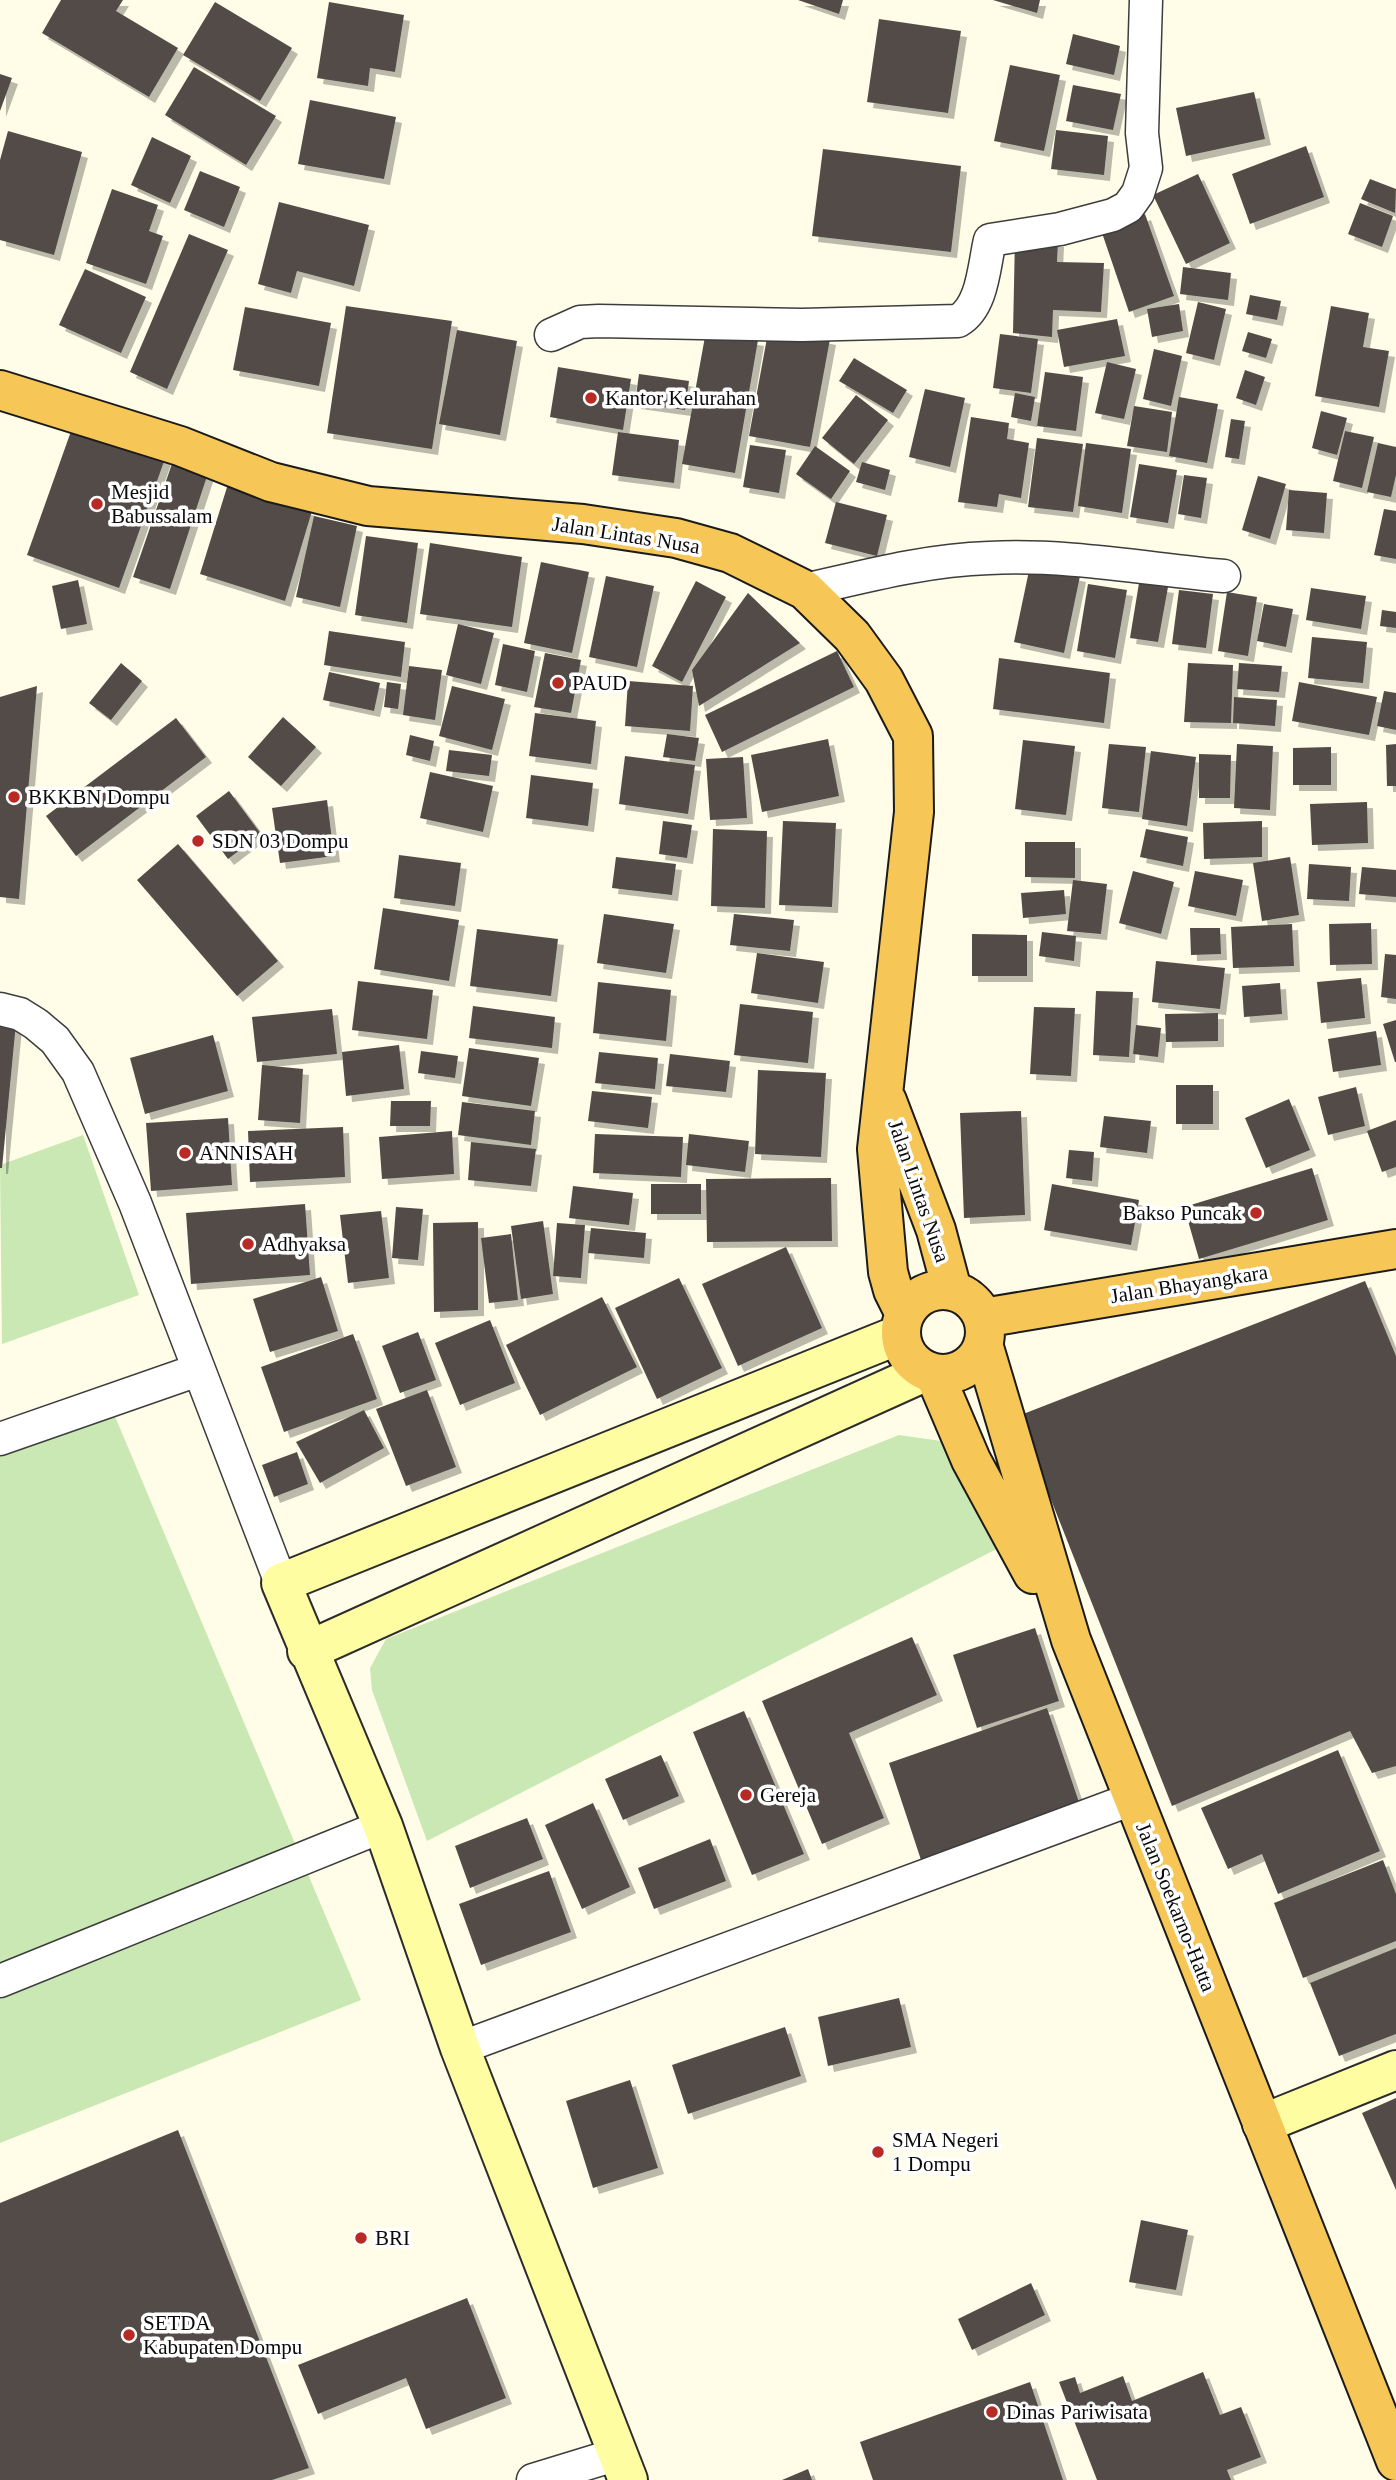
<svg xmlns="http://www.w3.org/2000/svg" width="1396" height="2480" font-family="Georgia,serif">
<defs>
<filter id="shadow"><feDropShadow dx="6" dy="6" stdDeviation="0" flood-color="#0004"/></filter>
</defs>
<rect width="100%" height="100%" fill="#fffce7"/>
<path fill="#c9e8b3" d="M83 1135 139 1295 2 1344 0 1165Z
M111 1407 361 2000 0 2143V1452Z
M899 1435 955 1443 1020 1537 427 1841 372 1690 370 1668 386 1639Z"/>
<path fill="#534c47" filter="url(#shadow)" d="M61 0H123L116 11 178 48 149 97 42 33Z
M798 0H843L839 14Z
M993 0H1040L1037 13Z
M215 2 292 48 260 101 183 55Z
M329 2 404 15 395 72 370 68 368 86 317 78Z
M879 19 961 31 948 113 867 102Z
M1073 34 1120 46 1114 75 1066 64Z
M1010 65 1060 75 1044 151 994 141Z
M194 67 276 116 246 165 165 115Z
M0 74 12 78 0 111Z
M1073 85 1121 94 1113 130 1066 121Z
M1254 92 1265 139 1186 156 1176 108Z
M310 100 396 117 384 179 298 164Z
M1056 130 1108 136 1104 175 1051 169Z
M8 131 82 152 54 255 0 240V160Z
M152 137 191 156 170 203 131 185Z
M1306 146 1324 197 1250 224 1232 174Z
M823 149 961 166 951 252 812 236Z
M200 171 240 187 224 227 184 210Z
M1198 174 1230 243 1186 264 1153 195Z
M1370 179 1396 189 1395 213 1361 199Z
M112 189 158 205 149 231 163 236 146 284 86 263Z
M279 202 369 225 354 286 297 271 291 293 258 284Z
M1360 203 1393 216 1382 247 1348 234Z
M1145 214 1174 296 1129 312 1101 230Z
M189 234 228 250 167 389 130 372Z
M1015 238 1058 241 1057 262 1104 263 1101 312 1053 310 1052 337 1013 333Z
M1183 267 1231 273 1228 300 1180 294Z
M85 269 146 297 121 353 59 325Z
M1250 295 1281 301 1277 320 1246 314Z
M1198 302 1226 309 1214 360 1186 353Z
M1179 304 1183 331 1152 337 1147 309Z
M346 306 452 321 432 449 327 433Z
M1331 306 1369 313 1363 347 1389 351 1379 407 1315 396Z
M245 307 331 323 319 386 233 370Z
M1117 319 1125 356 1064 367 1057 330Z
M769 327 830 339 810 447 749 436Z
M457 330 517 341 500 435 439 424Z
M706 331 758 340 735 473 682 464Z
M1248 332 1272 339 1266 358 1242 351Z
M1000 334 1038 339 1031 393 993 388Z
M1154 349 1182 356 1171 406 1143 399Z
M854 358 907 390 893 413 839 381Z
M1107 362 1136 369 1124 419 1095 413Z
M558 367 631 379 623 430 550 417Z
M1245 370 1265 377 1256 405 1236 398Z
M1045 372 1083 377 1076 431 1037 426Z
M639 374 689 381 685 410 635 403Z
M925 389 965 398 950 467 909 457Z
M1015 393 1035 397 1031 421 1011 417Z
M856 395 888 420 854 464 822 438Z
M1179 397 1218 404 1207 463 1169 456Z
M1134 406 1172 412 1167 452 1127 446Z
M1321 411 1347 418 1337 455 1312 448Z
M971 417 1009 423 1007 439 1029 443 1021 498 999 494 997 507 958 502Z
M1231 419 1245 421 1239 459 1225 457Z
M75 420 167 453 119 588 27 555Z
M1345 431 1374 437 1362 488 1333 481Z
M618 432 679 440 674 483 612 475Z
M1037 438 1083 444 1073 512 1028 507Z
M1086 443 1131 449 1122 513 1078 506Z
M1378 443 1396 447V475L1391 497 1367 492Z
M750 445 786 450 779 493 743 487Z
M815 446 850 471 831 499 796 474Z
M175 455 210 467 170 589 133 577Z
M862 462 890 470 885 490 856 482Z
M1139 464 1177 470 1168 523 1130 517Z
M1184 475 1207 478 1201 518 1178 514Z
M1258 476 1286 484 1270 539 1242 530Z
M228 484 312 511 285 601 200 574Z
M1289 490 1327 493 1324 533 1286 530Z
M836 502 887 515 877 556 825 543Z
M1384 509 1396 511V559L1374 555Z
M314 516 357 526 340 607 296 597Z
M366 536 418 543 407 623 355 615Z
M430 543 522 557 512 627 420 614Z
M541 562 589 572 572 653 524 643Z
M1030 566 1080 576 1064 653 1014 642Z
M606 576 654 586 637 667 589 657Z
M78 580 87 624 61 629 52 586Z
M696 581 726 597 682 682 652 666Z
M1139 583 1168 587 1158 642 1130 638Z
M1088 584 1127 590 1115 658 1077 651Z
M1311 588 1366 596 1361 629 1306 620Z
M1179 590 1213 594 1206 648 1172 644Z
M1227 592 1257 597 1248 656 1218 651Z
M748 593 800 643 699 706 692 670Z
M1264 604 1293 609 1286 647 1257 641Z
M1382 610 1396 612V628L1380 626Z
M458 624 494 633 481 684 446 675Z
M329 631 405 642 401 677 324 665Z
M1312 637 1367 642 1363 683 1308 678Z
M503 644 535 651 527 692 495 685Z
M837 651 854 687 722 752 705 715Z
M545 653 581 660 571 713 534 707Z
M999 658 1110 673 1104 723 993 709Z
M121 663 142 681 111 720 89 703Z
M1188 663 1233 665 1231 723 1184 722Z
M1239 663 1282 666 1279 692 1237 689Z
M409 666 442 670 435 720 403 715Z
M329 672 380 683 374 711 323 700Z
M628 681 693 686 690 731 625 726Z
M387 682 401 684 398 709 384 707Z
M1299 682 1377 697 1369 735 1292 721Z
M37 686 19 899 0 897V697Z
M452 686 505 699 492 750 439 736Z
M1384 691 1396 693V730L1377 726Z
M1234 697 1277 700 1275 726 1233 723Z
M535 713 596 721 591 764 529 756Z
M283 717 316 747 281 786 248 757Z
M176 718 206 757 76 856 46 816Z
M667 734 699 738 695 761 663 757Z
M410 735 434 741 430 761 406 755Z
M828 739 839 796 762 812 751 755Z
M1023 740 1075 746 1066 815 1015 809Z
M1109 744 1146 747 1139 812 1102 808Z
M1237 744 1273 746 1270 810 1234 808Z
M1396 744V786H1387L1386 745Z
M1331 747V785H1293V748Z
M449 750 492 755 489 776 446 771Z
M1151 751 1196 757 1187 826 1142 819Z
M1199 754 1231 755 1230 798H1199Z
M625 756 695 765 688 814 619 804Z
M743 757 747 818 710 820 706 759Z
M430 772 493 786 483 832 420 818Z
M531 775 593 783 588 826 526 818Z
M229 791 261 834 228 859 196 816Z
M327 800 334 856 280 863 272 808Z
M1367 802 1368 843 1312 845 1310 804Z
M663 821 692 825 687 858 659 854Z
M783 821 836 823 832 907 779 905Z
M1262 821V857L1204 859 1203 823Z
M713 829 767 831 765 908 711 906Z
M1146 829 1188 837 1183 866 1140 857Z
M1025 842H1075V878L1025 877Z
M178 844 278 961 237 996 137 880Z
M399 855 461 863 455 906 394 898Z
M616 857 676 864 672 895 612 888Z
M1290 857 1299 915 1262 921 1253 863Z
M1309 864 1351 867 1349 901 1307 899Z
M1362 867 1396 870V897L1359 894Z
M1133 871 1174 882 1161 934 1119 923Z
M1195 871 1243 880 1236 916 1188 906Z
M1073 880 1107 884 1101 934 1067 931Z
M1064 890 1066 914 1023 918 1021 893Z
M383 908 459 920 449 981 374 969Z
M604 914 674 924 666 973 597 963Z
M734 914 794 920 790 951 730 945Z
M1371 923 1372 964 1330 965 1329 924Z
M1292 924 1294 966 1233 968 1231 927Z
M1190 928H1220L1221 954 1191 955Z
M477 929 558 939 551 996 470 986Z
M1042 932 1076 936 1074 961 1039 956Z
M972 934 1027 935V976H972Z
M757 953 824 962 818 1003 751 993Z
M1385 954 1396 955V999L1381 997Z
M1156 961 1225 968 1220 1009 1152 1002Z
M1361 978 1365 1018 1321 1023 1317 982Z
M358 981 433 990 427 1039 352 1030Z
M598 982 671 990 666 1041 593 1033Z
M1280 983 1282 1014 1244 1017 1242 986Z
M1096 991 1133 992 1129 1057 1093 1055Z
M740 1004 813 1012 808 1063 734 1055Z
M473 1006 555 1017 552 1048 469 1038Z
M1034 1007 1075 1008 1071 1076 1030 1074Z
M332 1009 337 1054 257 1062 252 1017Z
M1218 1013V1041L1166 1042 1165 1014Z
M1396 1020V1062H1395L1383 1024Z
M0 1021 16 1023 2 1168H0Z
M1136 1025 1161 1028 1158 1057 1133 1054Z
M1376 1031 1381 1065 1333 1072 1328 1039Z
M213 1035 228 1091 145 1114 130 1058Z
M399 1045 404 1089 346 1096 342 1052Z
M469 1048 539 1058 531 1106 462 1096Z
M421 1051 458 1056 455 1078 418 1073Z
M599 1052 658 1058 655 1089 595 1083Z
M670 1054 730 1061 726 1092 666 1086Z
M262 1065 303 1069 300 1123 258 1120Z
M758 1070 826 1073 821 1157 755 1154Z
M1176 1085H1213V1124H1176Z
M1356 1087 1365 1126 1328 1135 1318 1097Z
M592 1091 652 1097 648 1128 588 1121Z
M1289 1099 1310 1150 1266 1168 1245 1118Z
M391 1101H431L430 1126H390Z
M462 1102 535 1111 531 1145 458 1135Z
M1021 1111 1025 1215 964 1218 960 1113Z
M1104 1116 1151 1121 1147 1153 1100 1147Z
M228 1118 232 1185 151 1191 146 1123Z
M1396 1120V1167L1382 1172 1367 1131Z
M343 1127 345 1177 250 1182 248 1131Z
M452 1131 454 1174 382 1179 379 1137Z
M595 1134 683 1137 681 1177 593 1173Z
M689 1134 749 1141 745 1172 686 1165Z
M471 1142 536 1149 531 1186 468 1180Z
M1069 1150 1094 1152 1092 1181 1066 1178Z
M1312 1168 1328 1220 1199 1259 1184 1207Z
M831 1178 832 1241 707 1242 706 1179Z
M651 1184H701V1214H651Z
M1052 1184 1139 1200 1131 1245 1044 1230Z
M573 1186 633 1193 629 1225 569 1218Z
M305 1204 310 1275 191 1284 186 1213Z
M396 1207 423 1209 418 1260 392 1258Z
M381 1211 389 1278 348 1283 340 1215Z
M543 1221 553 1294 521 1299 511 1226Z
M478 1222V1310L434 1312 433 1223Z
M557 1223 585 1225 581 1278 553 1276Z
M591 1228 646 1233 644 1258 588 1253Z
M511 1234 518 1300 489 1303 481 1238Z
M786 1247 822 1328 738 1366 702 1284Z
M321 1277 338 1331 270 1352 253 1299Z
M679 1278 722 1368 657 1399 615 1308Z
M1365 1281 1396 1356V1766L1372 1773 1350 1731 1172 1806 1018 1416Z
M602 1297 637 1367 540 1415 506 1345Z
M490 1320 515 1383 460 1405 435 1343Z
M418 1332 436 1380 400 1393 382 1346Z
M353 1334 377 1399 284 1432 261 1367Z
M427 1390 456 1467 406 1486 376 1409Z
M364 1410 384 1448 320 1483 296 1442Z
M297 1452 308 1484 274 1497 262 1465Z
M1035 1628 1059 1701 977 1728 953 1655Z
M912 1637 937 1695 849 1733 884 1818 822 1844 762 1701Z
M1047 1708 1081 1808 922 1863 889 1763Z
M744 1711 804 1854 752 1875 693 1732Z
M1338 1750 1380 1851 1278 1894 1262 1854 1228 1869 1201 1808Z
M661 1755 679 1796 623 1820 605 1779Z
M593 1803 630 1887 582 1909 545 1825Z
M527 1818 543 1859 470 1888 455 1846Z
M710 1839 726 1881 654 1909 638 1868Z
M1383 1860 1396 1894V1941L1303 1978 1274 1903Z
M549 1871 571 1932 481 1965 459 1904Z
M1396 1948V2034L1339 2056 1310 1983Z
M899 1998 911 2047 828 2066 818 2017Z
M785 2027 801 2076 688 2114 672 2065Z
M630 2080 658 2168 593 2188 566 2101Z
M1396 2098V2190L1362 2113Z
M178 2130 309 2468 272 2480H0V2203Z
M1141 2220 1188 2230 1176 2290 1129 2282Z
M1031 2283 1045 2315 972 2350 958 2319Z
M467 2298 506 2398 426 2429 406 2378 318 2414 298 2365Z
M1203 2372 1220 2415 1241 2407 1261 2457 1227 2470 1231 2480H1097L1059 2382 1075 2377 1080 2393 1123 2376 1132 2401Z
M1030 2382 1063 2480H873L860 2442Z
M808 2469 812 2480H782Z"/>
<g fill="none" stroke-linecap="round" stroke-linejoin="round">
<g stroke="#3d3d3d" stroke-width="35">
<path id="minor" d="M551 335 580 322 599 321 802 325 958 321C983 307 984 265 990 240L1060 229 1113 215 1128 207 1138 193 1146 168 1142 133 1146 0
M805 590C866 576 926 560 989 558 1067 554 1147 569 1224 576
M0 1009 20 1014 36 1024 55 1040 78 1072 135 1203 281 1583
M0 1439 198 1370
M0 1981 383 1826
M460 2048 1132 1799
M533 2480 618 2454"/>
</g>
<g stroke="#2c2c2c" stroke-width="42">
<path id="secondary" d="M307 1651 927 1371
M1262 2124 1396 2070
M628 2480 460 2048 383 1826 281 1583 901 1334"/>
</g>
<g stroke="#1b1b1b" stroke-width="42">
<path id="trunk" d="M0 390 180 446 271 482 368 506 583 524 676 538 730 553 805 590 852 636 884 680 913 736 914 812 877 1149 888 1272 893 1290 905 1314
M887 1101 936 1230 952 1290
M901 1332a42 42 0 1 1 84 0a42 42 0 1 1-84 0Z
M983 1318 1396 1249
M983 1344 1071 1640 1396 2461
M934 1373 971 1460 1033 1574"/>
</g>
<use href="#minor" stroke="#fff" stroke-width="32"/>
<use href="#secondary" stroke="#fffda2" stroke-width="38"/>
<use href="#trunk" stroke="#f6c657" stroke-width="38"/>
</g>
<g fill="#b92a24" stroke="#fff" stroke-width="2.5">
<circle cx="591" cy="398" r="7"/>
<circle cx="97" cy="504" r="7"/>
<circle cx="558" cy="683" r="7"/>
<circle cx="14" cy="797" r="7"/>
<circle cx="198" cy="841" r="7"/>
<circle cx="185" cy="1153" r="7"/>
<circle cx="1256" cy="1213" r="7"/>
<circle cx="248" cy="1244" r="7"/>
<circle cx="746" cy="1795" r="7"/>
<circle cx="878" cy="2152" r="7"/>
<circle cx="361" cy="2238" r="7"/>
<circle cx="129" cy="2335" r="7"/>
<circle cx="992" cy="2412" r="7"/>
</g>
<g text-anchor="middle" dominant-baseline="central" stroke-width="7" stroke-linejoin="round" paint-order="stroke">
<g font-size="21" fill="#0a0a0a" stroke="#fff" text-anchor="start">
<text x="605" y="398">Kantor Kelurahan</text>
<text x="111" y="492">Mesjid<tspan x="111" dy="24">Babussalam</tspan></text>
<text x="572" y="683">PAUD</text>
<text x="28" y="797">BKKBN Dompu</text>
<text x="212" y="841">SDN 03 Dompu</text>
<text x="199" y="1153">ANNISAH</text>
<text x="1242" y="1213" text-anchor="end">Bakso Puncak</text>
<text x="262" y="1244">Adhyaksa</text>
<text x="760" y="1795">Gereja</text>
<text x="892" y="2140">SMA Negeri<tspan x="892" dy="24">1 Dompu</tspan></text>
<text x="375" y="2238">BRI</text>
<text x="143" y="2323">SETDA<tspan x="143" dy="24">Kabupaten Dompu</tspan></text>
<text x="1006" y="2412">Dinas Pariwisata</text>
</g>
<g font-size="21" fill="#0a0a0a" stroke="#fff">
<text transform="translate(626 535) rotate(9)">Jalan Lintas Nusa</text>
<text transform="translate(919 1191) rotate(71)">Jalan Lintas Nusa</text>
<text transform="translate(1189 1284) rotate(-9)">Jalan Bhayangkara</text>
<text transform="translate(1176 1907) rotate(68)">Jalan Soekarno-Hatta</text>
</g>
</g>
</svg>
